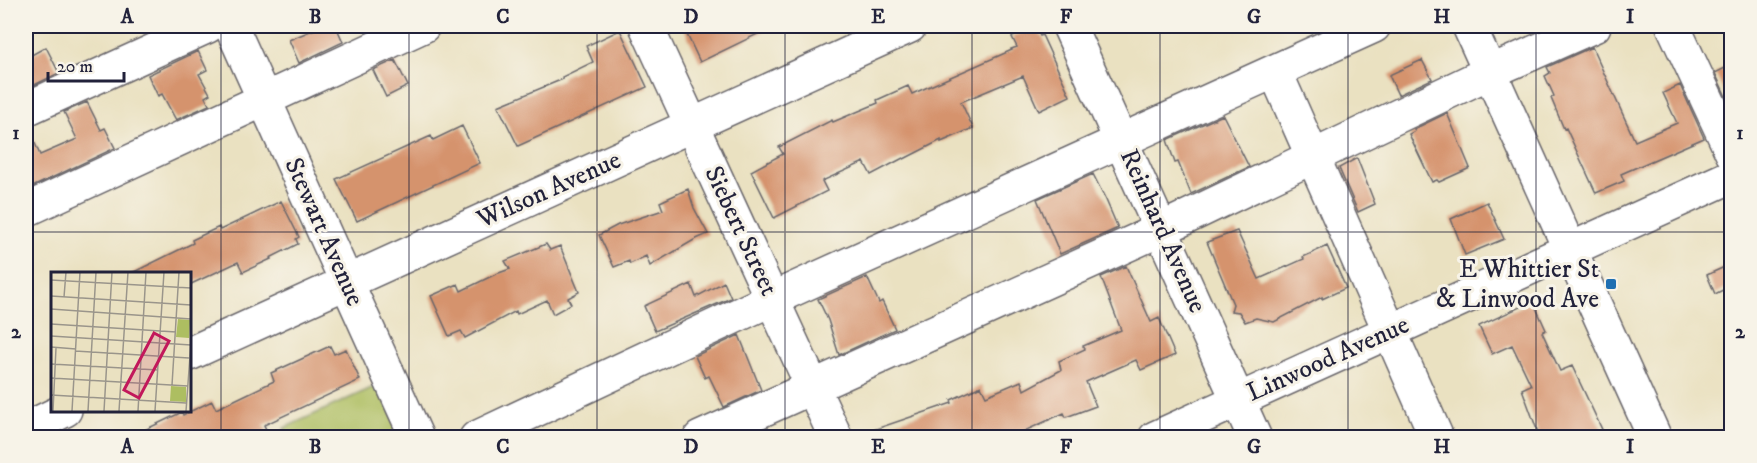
<svg xmlns="http://www.w3.org/2000/svg" width="1757" height="463" font-family="'IM FELL DW Pica',serif">
<rect width="100%" height="100%" fill="#f7f3e8"/>
<filter id="ink" filterUnits="userSpaceOnUse"><feTurbulence type="fractalNoise" baseFrequency=".0167" numOctaves="2"/><feDisplacementMap in="SourceGraphic" scale="12" xChannelSelector="R" yChannelSelector="G"/><feConvolveMatrix kernelMatrix="1 2 1 2 8 2 1 2 1" color-interpolation-filters="sRGB"/></filter>
<filter id="wash" filterUnits="userSpaceOnUse"><feTurbulence type="fractalNoise" baseFrequency=".008" numOctaves="4" result="noise"/><feDisplacementMap in="SourceGraphic" scale="24" xChannelSelector="R" yChannelSelector="G"/><feGaussianBlur stdDeviation="1.35" result="paint"/><feColorMatrix in="noise" values="0 0 0 0 0 0 0 0 0 0 0 0 0 0 0 0 0 1.4 0 .05"/><feComposite in="paint" operator="in"/></filter>
<g filter="url(#wash)">
<rect width="100%" height="100%" fill="#eae1c1"/>
<path fill="#adbe61" stroke="#68704e" stroke-width="1.5" d="M378 385 403 437H289L284 428Z"/>
<g id="blocks">
<path fill="#d5936d" d="M322 26H336L343 42 299 63 289 40Z
M683 26H774L700 62Z
M1035 27 1040 36 1042 35 1070 96 1039 111 1023 76 961 102 973 128 941 142V140L904 159 903 158 871 175 864 162 822 181 827 191 774 218 751 171 783 154 779 147 832 120 833 122 878 103 877 100 908 86 912 94 1012 50 1011 49 1017 47 1012 37Z
M620 30 647 87 518 146 498 106 563 79 562 77 593 62 586 46Z
M46 47 59 73 26 89V58Z
M1592 47 1635 141 1677 123 1663 93 1680 85 1704 138 1621 174 1624 181 1596 193 1566 128 1564 129 1551 98 1554 96 1545 76 1550 73 1547 67Z
M198 51 207 70 199 74 210 94 205 97 209 105 176 120 162 94 158 96 148 75Z
M395 60 408 86 386 97 373 70Z
M1422 60 1432 79 1398 95 1389 75Z
M1731 65V107L1715 73Z
M87 102 101 130 105 128 115 148 26 190V128L28 127 40 155 77 139 64 112Z
M1447 113 1470 168 1439 182 1437 180 1432 182 1409 134 1415 131 1414 129Z
M1223 115 1249 167 1191 194 1178 162 1175 163 1167 140Z
M462 126 480 163 357 221 336 179 431 136 433 140Z
M1357 158 1375 204 1358 212 1339 168Z
M1093 174 1106 200 1118 228 1060 254 1037 199Z
M688 189 694 208 708 234 694 240 650 266 646 256 630 264 629 261 614 267 599 235 618 225 663 210 660 202Z
M281 201 299 237 296 239 298 244 270 258 271 259 243 272 238 262 189 285V274H130L193 243 192 240 219 227 220 230Z
M1487 202 1504 239 1465 255 1451 219Z
M1237 231 1259 279 1304 259 1303 257 1327 246 1346 288 1322 299V297L1274 322 1256 318 1245 322 1239 312 1231 311 1233 304 1207 242Z
M546 244 550 250 560 246 579 292 568 298 571 304 553 314 547 300 517 314 516 311 465 338 461 331 449 336 431 296 458 284 461 291 496 274 510 269 505 261Z
M1731 264V286L1715 294 1707 275Z
M1126 266 1151 322 1159 318 1175 355 1141 370 1136 360 1086 382 1096 406 1066 417 1064 413 1009 438H861V434L952 403 951 400 981 386 986 396 1021 381 1024 390 1061 370 1059 361 1085 349 1083 346 1121 330 1101 277Z
M867 277 879 303 882 301 895 329 839 355 828 320 818 299Z
M724 282 731 298 655 331 644 306 691 284 696 297Z
M1533 301 1546 330 1542 332 1560 371 1572 366 1606 438H1540L1522 389 1531 385 1512 345 1492 354 1479 326Z
M739 335 761 390 724 407 709 376 705 378 695 356Z
M330 346 334 354 346 349 360 380 264 425 270 438H128L182 412 183 415 212 401 216 409 274 381 271 373Z"/>
</g>
</g>
<g filter="url(#ink)">
<use href="#blocks" fill-opacity="0" stroke="#68656a" stroke-width="1.5"/>
<g fill="none" stroke-linecap="round" stroke-linejoin="round">
<g stroke="#68656a" stroke-width="36">
<path id="minor" d="M231 26 417 438
M646 26 836 438
M1069 26 1255 438
M1469 26 1655 438
M1673 26 1732 153
M1275 71 1437 438
M26 109 208 26
M26 210 423 26
M189 354 910 26
M26 429 65 410
M476 438 772 299 1374 26
M700 438 1162 229 1490 72 1594 26
M1155 438 1732 176"/>
</g>
<use href="#minor" stroke="#fff" stroke-width="33"/>
</g>
</g>
<path fill="none" stroke="#22223b" stroke-width="1.5" stroke-opacity="0.55" d="M221 26V438M409 26V438M597 26V438M785 26V438M972 26V438M1160 26V438M1348 26V438M1536 26V438M26 232H1732"/>
<rect fill="#1f6fb2" stroke="#f7f3e8" stroke-width="2" x="1605" y="278" width="12" height="12" rx="3"/>
<g text-anchor="middle" dominant-baseline="central" stroke-width="6" stroke-linejoin="round" paint-order="stroke">
<g font-size="26" fill="#22223b" stroke="#f7f3e8">
<text transform="translate(549 190) rotate(-24)">Wilson Avenue</text>
<text transform="translate(741 231) rotate(65)">Siebert Street</text>
<text transform="translate(1163 231) rotate(66)">Reinhard Avenue</text>
<text transform="translate(324 232) rotate(66)">Stewart Avenue</text>
<text transform="translate(1328 359) rotate(-24)">Linwood Avenue</text>
</g>
<g font-size="26" fill="#22223b" stroke="#f7f3e8" text-anchor="end">
<text x="1599" y="269">E Whittier St<tspan x="1599" dy="30">&amp; Linwood Ave</tspan></text>
</g>
</g>
<g transform="translate(51 272)">
<rect width="140" height="140" fill="#eae1c1"/>
<path d="M127 47 139 48 138 66 125 65ZM120 114 135 115V130L119 129Z" fill="#adbe61"/>
<path fill="none" stroke="#9a958b" stroke-width="1.5" d="M0 8 140 16M0 24 140 33M13 25 15 0M0 37 140 47M0 52 125 60M0 64 140 73M0 75 25 77M24 79 138 86M0 92 107 98M0 106 137 114M121 113 128 0M0 123 135 131M2 139 5 76M21 139 29 0M37 139 45 0M53 139 61 0M68 139 77 0M87 139 95 0M104 139 113 0M135 139 140 70"/>
<path fill="#c2185b" fill-opacity="0.15" stroke="#c2185b" stroke-width="3" d="M103 61 118 69 88 126 73 118Z"/>
<rect width="140" height="140" fill="none" stroke="#22223b" stroke-width="3"/>
</g>
<rect width="1757" height="463" fill="none" stroke="#f7f3e8" stroke-width="66"/>
<path d="M48 72v9h76v-9" fill="none" stroke="#22223b" stroke-width="3"/>
<text x="57" y="72" font-size="18" fill="#22223b" stroke="#f7f3e8" stroke-width="4.5" paint-order="stroke">20 m</text>
<rect x="33" y="33" width="1691" height="397" fill="none" stroke="#22223b" stroke-width="2"/>
<g font-size="20" text-anchor="middle" font-weight="bold" fill="#22223b">
<text x="127" y="23">A</text>
<text x="315" y="23">B</text>
<text x="503" y="23">C</text>
<text x="691" y="23">D</text>
<text x="878" y="23">E</text>
<text x="1066" y="23">F</text>
<text x="1254" y="23">G</text>
<text x="1442" y="23">H</text>
<text x="1630" y="23">I</text>
<text x="16" y="139">1</text>
<text x="1740" y="139">1</text>
<text x="16" y="338">2</text>
<text x="1740" y="338">2</text>
<text x="127" y="453">A</text>
<text x="315" y="453">B</text>
<text x="503" y="453">C</text>
<text x="691" y="453">D</text>
<text x="878" y="453">E</text>
<text x="1066" y="453">F</text>
<text x="1254" y="453">G</text>
<text x="1442" y="453">H</text>
<text x="1630" y="453">I</text>
</g>
</svg>
